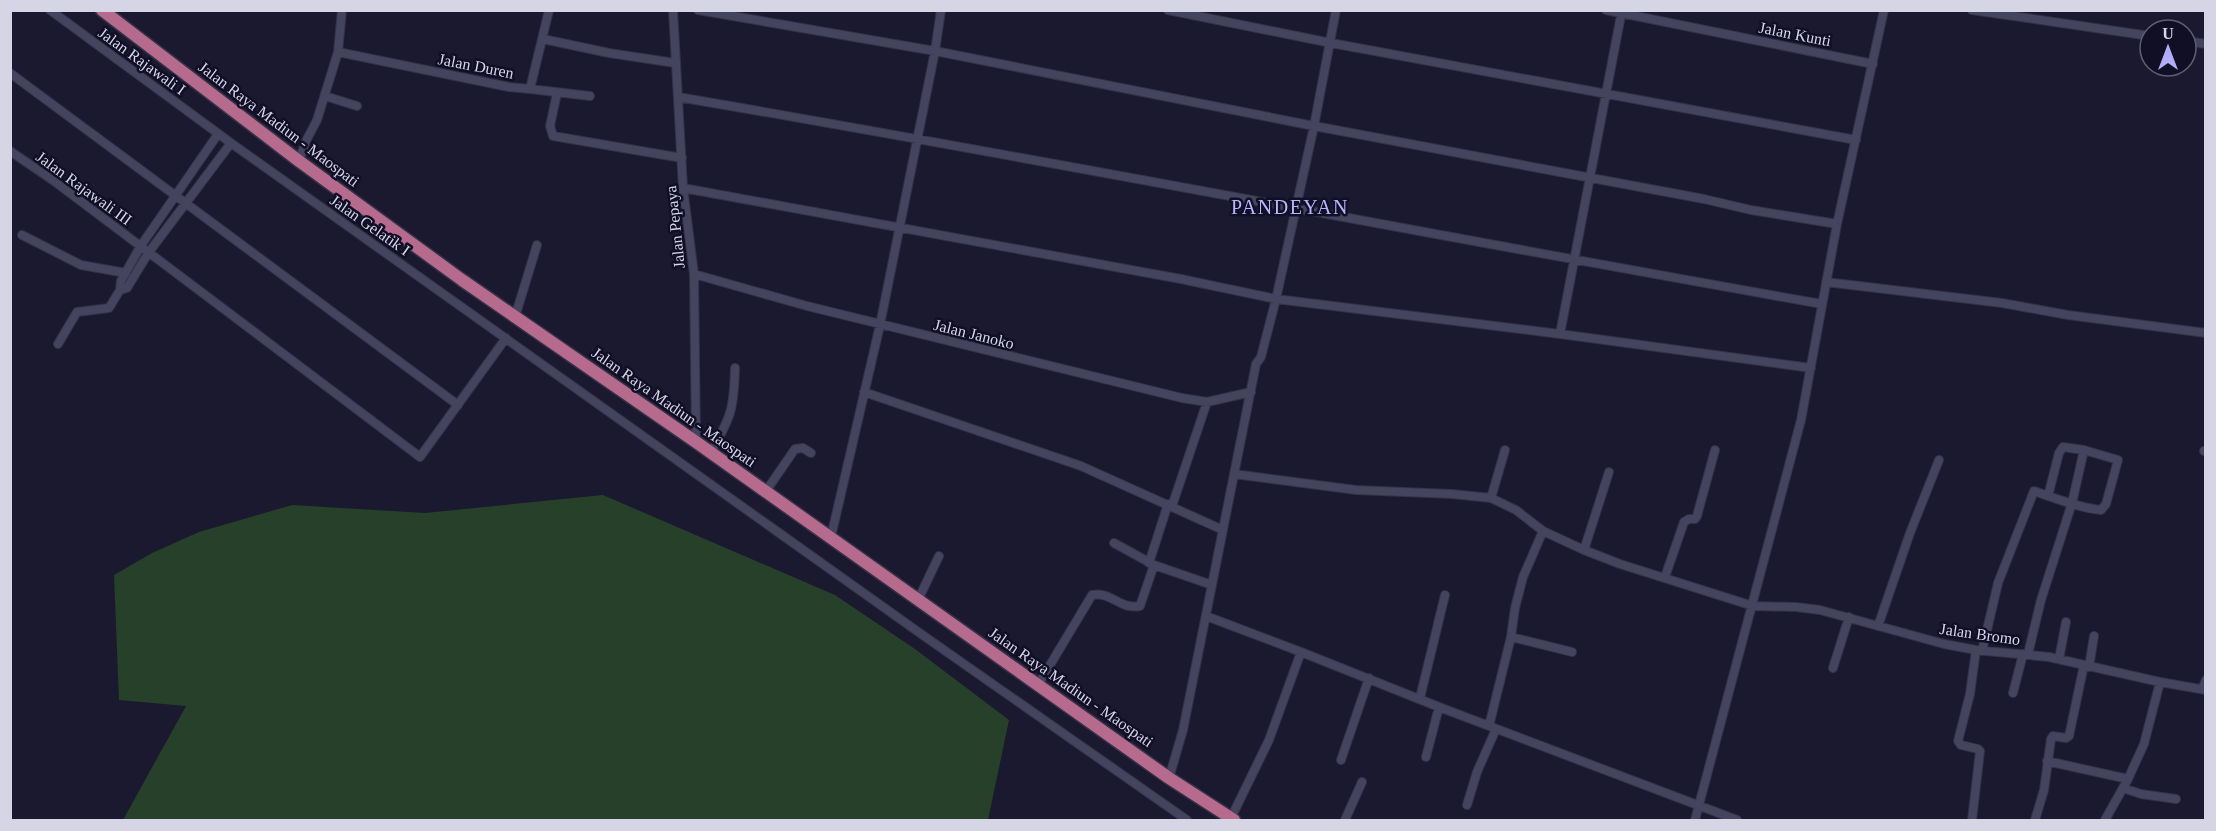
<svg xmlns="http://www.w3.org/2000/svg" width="2216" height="831" font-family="Georgia,serif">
<rect width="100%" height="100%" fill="#1a1930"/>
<path fill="#274029" d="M603 495 835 595 915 649 1009 720 988 820H123L186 706 119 700 114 575 152 553 199 532 292 505 425 513Z"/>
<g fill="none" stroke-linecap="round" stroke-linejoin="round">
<g stroke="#343245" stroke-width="10">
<path id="minor" d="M50 10 231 143 924 636 1187 820
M673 10 683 188 694 274 696 442
M698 10 935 51 1314 126 1704 199 1751 210 1837 224
M1168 10 1331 43 1856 140
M1606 10 1873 64
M1972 10 2150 36
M543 39 609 53 675 63
M2186 41 2206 44
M338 52 509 87 530 89 549 10
M10 73 458 405
M530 89 590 96
M557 93 550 126 553 136 682 158
M325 96 357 106
M678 97C1060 162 1440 237 1822 304
M10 151 54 181 420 457 506 338
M299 161 306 141 317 120 338 52 342 10
M683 188 1181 279 1276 299 1560 334 1811 368
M22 235 81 265 126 273
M694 274 807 306 1182 398 1207 402 1251 392
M1826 282 2002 303 2068 315 2206 333
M120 290 121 281 140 247 218 134
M515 317 537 245
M1560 334 1622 10
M58 344 77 312 109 308 120 290 127 288 149 252 231 143
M864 392 1081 466 1223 530
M2204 451H2206
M711 452C731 417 734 409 735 368
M1234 474 1356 490 1452 494 1491 498 1516 510 1543 531 1584 550 1620 564 1753 606 1796 607 1820 610 1944 644 1976 650 2049 657 2160 682 2206 690
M766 491 795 449 803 448 811 453
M1491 498 1505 450
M1172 506 1207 402
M831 537 880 325 935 51 941 10
M1584 550 1609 472
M1149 563 1168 504
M1154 565 1212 585
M1665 577 1684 522 1689 519H1695L1697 516 1715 450
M918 600 939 556
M1206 616 1301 652
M1878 626 1910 533 1939 460
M1511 637 1572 652
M1982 651 1998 583 2034 491C2055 498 2079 508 2101 510L2106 504 2118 460 2084 450 2063 447 2059 453 2048 496
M2028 654 2041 600 2072 503 2084 450
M2059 659 2066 622
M2089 667 2094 636
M1833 668 1849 617
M1038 685 1092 595C1111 591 1120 610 1140 606L1154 565 1114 543
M2202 689 2206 680
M2013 693 2023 654
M1420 698 1445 595
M1489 726 1511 637 1515 608 1523 577 1543 531
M1426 757 1439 707
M1341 760 1369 678
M2047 761 2128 779
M1169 778 1183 730 1256 364 1261 357 1276 299 1314 126 1336 10
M2123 788 2141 794 2176 799
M1467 805 1477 772 1496 729
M1231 818 1269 740 1301 652 1439 707 1737 820
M1345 820 1362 782
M1695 820 1801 420 1837 224 1884 10
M1972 820 1980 751 1978 749 1961 745 1958 741 1970 694 1976 650
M2035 820 2044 790 2051 739 2053 736 2066 738 2069 736 2084 665
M2105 820 2128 779 2144 744 2160 682"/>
</g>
<g stroke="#343245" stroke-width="15">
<path id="trunk" d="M102 10 299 161 462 280 696 442 1169 778 1234 820"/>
</g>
<use href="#minor" stroke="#44445f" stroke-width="8"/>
<use href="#trunk" stroke="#b66a8e" stroke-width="12"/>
</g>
<g text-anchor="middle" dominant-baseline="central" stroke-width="5" stroke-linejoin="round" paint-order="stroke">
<g font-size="16" fill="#d5d5e6" stroke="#110f26">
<text transform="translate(1795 34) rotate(11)">Jalan Kunti</text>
<text transform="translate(142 61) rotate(36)">Jalan Rajawali I</text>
<text transform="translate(476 66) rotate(11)">Jalan Duren</text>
<text transform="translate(279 124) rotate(37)">Jalan Raya Madiun - Maospati</text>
<text transform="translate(84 188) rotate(36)">Jalan Rajawali III</text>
<text transform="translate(370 225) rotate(35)">Jalan Gelatik I</text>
<text transform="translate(675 227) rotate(-96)">Jalan Pepaya</text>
<text transform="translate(974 334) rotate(14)">Jalan Janoko</text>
<text transform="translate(674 407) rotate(35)">Jalan Raya Madiun - Maospati</text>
<text transform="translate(1980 634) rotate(8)">Jalan Bromo</text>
<text transform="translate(1071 687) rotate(35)">Jalan Raya Madiun - Maospati</text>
</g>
<g font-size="20" letter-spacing="1.5" fill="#b9b5fd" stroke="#110f26">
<text x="1290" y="207">PANDEYAN</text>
</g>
</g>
<rect width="2216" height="831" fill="none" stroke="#d5d5e6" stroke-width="24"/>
<g transform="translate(2168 48)"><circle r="28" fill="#110f26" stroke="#5f5e73" stroke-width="1.5"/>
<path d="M0-4.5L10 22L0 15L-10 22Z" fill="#b1adfa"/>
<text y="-9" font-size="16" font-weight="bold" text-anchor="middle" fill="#d5d5e6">U</text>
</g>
</svg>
